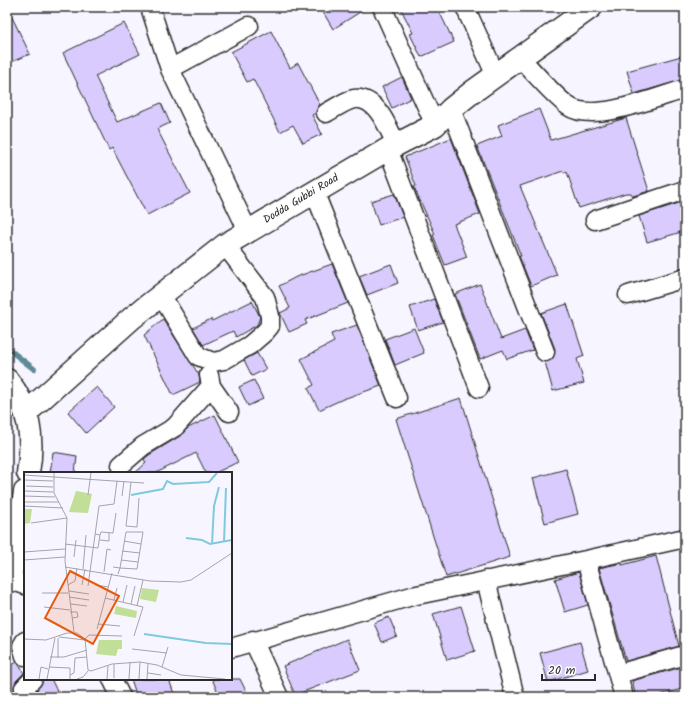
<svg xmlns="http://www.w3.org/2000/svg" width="692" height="704" font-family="Kalam,sans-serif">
<rect width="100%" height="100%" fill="#f7f5ff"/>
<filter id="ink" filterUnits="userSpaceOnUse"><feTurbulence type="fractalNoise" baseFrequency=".025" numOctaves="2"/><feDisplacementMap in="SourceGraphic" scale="8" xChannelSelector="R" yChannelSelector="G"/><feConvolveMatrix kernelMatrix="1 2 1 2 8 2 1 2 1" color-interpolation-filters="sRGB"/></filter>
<g filter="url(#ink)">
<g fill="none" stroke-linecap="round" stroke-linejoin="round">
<path stroke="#5d8a97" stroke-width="5.5" d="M7 348 34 369"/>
</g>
<path fill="#d9cbfd" stroke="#2b2b2b" d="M7 7 30 54 7 64Z
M320 7H368L333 29Z
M400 7H437L454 42 421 57 410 34 413 33Z
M124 23 140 54 95 76 117 122 161 103 170 123 157 129 190 193 147 215 112 148 109 150 63 53Z
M271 31 290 68 298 63 320 105 316 113 312 115 322 134 303 143 293 125 280 132 253 79 247 82 231 52Z
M685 55V79L634 94 627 71Z
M402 77 411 98 392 108 382 87Z
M539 109 551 140 626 118 649 191 633 196 631 193H626L579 208 567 172 564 173 563 171 520 186 557 275 531 286 519 256H521L477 146 502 136 498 125Z
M451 138 480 214 454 224 467 257 445 265 433 235 435 234 414 187 416 186 405 157Z
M394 194 403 217 379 225 371 201Z
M685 201V231L647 242 639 216Z
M332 264 348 303 305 320 307 324 289 332 280 313 290 308 279 286 296 277Z
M391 264 398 283 367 295 359 276Z
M480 284 501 339 525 330 533 350 507 359 503 350 480 359 455 294Z
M434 299 443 322 418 330 410 307Z
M252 301 260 317 257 325 236 337 233 331 203 345 193 328 211 319 212 321Z
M567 304 584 356 577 359 584 383 553 391 545 362 553 358 555 349 541 313Z
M163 319 199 375 200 382 173 395 144 335Z
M357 325 381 386 343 399 319 410 308 388 314 385 301 359 334 342 331 334Z
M414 328 424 353 395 365 385 339Z
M257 353 266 369 252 376 244 360Z
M254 380 263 399 248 406 239 387Z
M97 387 114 407 86 433 68 412Z
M461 398 510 557 446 577 396 419Z
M215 415 238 462 215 473H206L196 453 156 473H135L146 463 144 459 149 455 180 436 188 428Z
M53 452 77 456 75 473H50Z
M566 469 578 514 545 523 533 478Z
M656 556 679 646 626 661 599 568 622 563V565Z
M579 572 588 605 565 612 555 579Z
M461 606 475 651 447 660 433 614Z
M389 617 397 636 382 642 374 623Z
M347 639 360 670 295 695 283 666Z
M580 642 588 670 548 682 540 653Z
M17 662 24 673 16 681 14 686V691L7 695V668Z
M682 667 685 675V688L660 695 661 697H636L632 681Z
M43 679H51L60 697H39L37 690Z
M131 679H169L175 697H137Z
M212 679H240L249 697H220Z"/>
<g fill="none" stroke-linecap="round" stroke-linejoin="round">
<g stroke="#2b2b2b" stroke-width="21">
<path id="minor" d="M150 7 170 69 248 231
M382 7 435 125
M465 7 496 76
M520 58C534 72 552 94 568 106 593 124 657 97 685 89
M170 69 249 26
M451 109 545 352
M326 113C334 109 346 100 354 99 377 96 388 128 396 144
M388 149 479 388
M314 191 397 398
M595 220 685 190
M161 295 198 356 213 362 224 360 250 345 265 332 270 326V316L265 297 225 245
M628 295 685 278
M209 375 211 386 229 412
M121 465 143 446 175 427 211 386
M586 560 624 697
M10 580 25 585
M486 580 515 697
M253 640 279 697
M25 641 22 646 25 656
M231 648 412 596 586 560 685 538
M618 674 685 655
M112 679 121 697
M29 697 24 688 33 679"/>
</g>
<g stroke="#2b2b2b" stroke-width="25">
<path id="major" d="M7 380C30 408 34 438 28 473
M27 412 132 318 225 245 388 149 435 125 451 109 471 93 591 7
M7 582 10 580 25 492"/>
</g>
<use href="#minor" stroke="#fff" stroke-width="18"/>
<use href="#major" stroke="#fff" stroke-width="22"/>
</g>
</g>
<g text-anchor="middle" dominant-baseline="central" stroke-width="3" stroke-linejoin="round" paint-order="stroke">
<g font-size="11" fill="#2b2b2b" stroke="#fff">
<text transform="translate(301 199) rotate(-31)">Dodda Gubbi Road</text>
</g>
</g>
<g transform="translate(24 472)">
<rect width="208" height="208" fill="#f7f5ff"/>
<path d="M52 19 68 22 64 41 45 40ZM0 37H8L6 51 0 52ZM118 116 135 118 132 130 116 127ZM92 134 113 139 112 146 90 142ZM75 168H98V177H94L92 184 72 182Z" fill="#c1df97"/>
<path fill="none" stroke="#7fcadf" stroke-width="2" d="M107 23 139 17 143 9 149 12 185 10 193 1M162 66 178 68 186 72 208 68M200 70 202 16M188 72 190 34 195 15M120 162 182 171 208 172"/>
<path fill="none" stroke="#a5a4aa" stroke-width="1" d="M30 1V21L43 46 41 89 50 160M0 3 120 11M0 8 29 9M107 10 102 54 113 55 115 26M2 14 29 15M0 19 29 20M64 23 67 1M0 24 31 25M98 24 100 9M0 30H35M0 34 39 36M7 51 43 46M71 62 76 63 77 60 89 61 92 41M76 68 85 69V61M100 69 117 72M41 72 74 76 76 63M98 79 116 81M0 80 41 77M50 85 52 68M0 88 41 85M97 88 114 90M41 95 126 109 157 110 167 108 208 81M89 95 96 96 102 60H119L113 97 96 96 94 102M59 97 62 63M80 100 83 77 87 78M44 113 51 109 53 96M58 113 61 97M72 113 84 115M64 114 75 34 90 32 93 9M45 119 65 122M18 121H44M45 125 65 128M81 126 119 135 110 164M90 128 93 116M99 130 103 113M47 132 63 134M107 132 111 114M113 134 119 108M20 135 46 138M46 140H53L54 145 48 146M74 152 96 154M73 157 88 101M35 165 61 168M34 166V186M0 167 22 168 43 161H53L61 167 64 198 67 199 88 192 116 190 133 193 157 203 201 207M61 167 65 163 98 164M108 177 143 181M26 185H40L63 178M25 195 46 196V207M138 195 144 175M124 201 137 203M46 203 50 201 51 186 63 185M90 206V192M15 207 17 195 24 197M23 207 31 166M53 207 59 205 64 199M83 207 84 194M105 207 106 190M115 207 116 190M123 207 124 192"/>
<path fill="#e8590c" fill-opacity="0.15" stroke="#e8590c" stroke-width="2" d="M46 99 95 124 69 172 21 146Z"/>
<rect width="208" height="208" fill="none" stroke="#2b2b2b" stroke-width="2"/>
</g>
<rect width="692" height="704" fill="none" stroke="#fff" stroke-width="24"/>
<rect x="12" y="12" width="668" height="680" fill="none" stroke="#2b2b2b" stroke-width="1.5" filter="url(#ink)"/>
<path d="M542 674v6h53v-6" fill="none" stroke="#2b2b2b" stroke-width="2"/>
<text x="548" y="674" font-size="12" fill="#2b2b2b" stroke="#ffffff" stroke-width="3" paint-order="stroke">20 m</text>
</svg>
